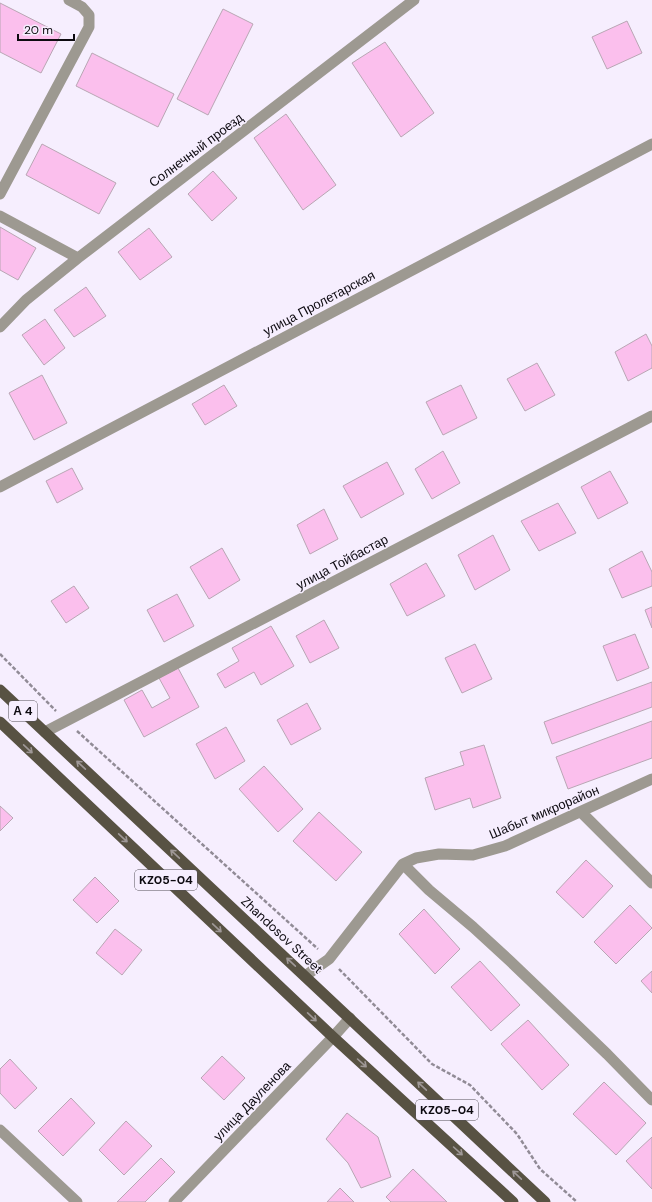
<svg xmlns="http://www.w3.org/2000/svg" width="652" height="1202" font-family="'DM Sans',sans-serif">
<rect width="100%" height="100%" fill="#f6eefe"/>
<path fill="#fbbfed" stroke="#b9a6b4" d="M0 3 61 34 41 73 0 52Z
M223 9 253 24 208 115 177 99Z
M627 21 642 53 607 69 592 37Z
M385 42 434 113 401 137 352 63Z
M92 53 174 94 158 127 76 86Z
M286 114 336 185 303 210 254 138Z
M42 144 116 183 99 214 26 175Z
M213 171 237 198 212 221 188 194Z
M0 227 36 248 18 280 0 270Z
M149 228 172 257 140 280 118 252Z
M86 287 106 316 74 337 54 310Z
M45 319 65 348 44 365 22 335Z
M646 334 652 346V368L628 381 615 352Z
M537 363 555 395 525 411 507 379Z
M42 375 67 423 34 440 9 393Z
M224 385 237 406 205 425 192 404Z
M461 385 477 418 443 435 426 402Z
M443 451 460 483 432 499 415 469Z
M387 462 404 494 361 518 343 486Z
M72 468 83 489 57 503 46 481Z
M610 471 628 503 598 519 581 487Z
M558 503 576 533 539 551 521 521Z
M324 509 338 539 310 554 297 525Z
M493 535 510 570 475 590 458 555Z
M222 548 240 580 209 599 190 567Z
M642 551 652 572V586L622 598 609 569Z
M426 563 445 596 407 616 390 584Z
M74 586 89 608 66 623 51 601Z
M177 594 194 626 164 642 147 610Z
M652 607V628L645 610Z
M324 620 339 648 310 663 296 636Z
M271 626 294 666 261 685 254 672 225 688 217 674 239 661 232 648Z
M635 634 649 668 617 681 603 646Z
M475 644 492 679 462 693 445 658Z
M178 668 199 707 144 737 124 700 142 690 152 708 170 698 159 678Z
M652 682V707L552 744 544 722Z
M307 703 321 729 291 745 277 720Z
M652 721V758L568 789 556 757Z
M226 727 245 761 215 779 196 744Z
M484 745 501 798 473 808 470 798 435 810 425 778 464 765 460 752Z
M264 766 303 809 278 832 239 789Z
M0 806 13 818 0 831Z
M319 812 362 852 336 881 293 841Z
M586 860 613 886 583 918 556 892Z
M95 877 119 901 97 923 73 900Z
M630 905 652 928 616 964 594 942Z
M424 909 460 949 435 974 399 934Z
M115 929 142 950 122 975 96 953Z
M480 961 520 1005 491 1031 451 987Z
M652 971V993L641 981Z
M528 1020 569 1065 542 1090 501 1044Z
M222 1056 245 1078 224 1100 201 1078Z
M10 1059 37 1088 15 1109 0 1093V1069Z
M604 1082 646 1123 616 1155 573 1114Z
M71 1098 95 1123 63 1156 38 1131Z
M347 1113 378 1137 391 1177 361 1188 348 1163 326 1139Z
M126 1121 152 1146 124 1175 99 1150Z
M652 1137V1189L626 1161Z
M161 1158 175 1172 145 1202H117Z
M413 1169 447 1202H391L386 1197Z
M340 1188 354 1202H327Z"/>
<g fill="none" stroke-linecap="round" stroke-linejoin="round">
<path stroke="#918b96" stroke-width="2.5" stroke-dasharray="4 2" stroke-linecap="butt" d="M0 654 56 711
M77 731 318 949
M339 969 432 1064 470 1085 517 1134 540 1169 577 1202"/>
<path stroke="#9d9991" stroke-width="11" d="M0 194 89 27V15L82 7 69 0
M0 216 78 258
M0 327 26 300 78 258 414 0
M0 487 652 144
M45 732 652 416
M581 812 652 883
M403 864 429 890 473 927 510 961 607 1054 652 1100
M305 976 329 959 403 864 416 858 439 854 473 855 505 846 652 779
M0 1130 77 1202
M174 1202 333 1037 350 1018"/>
<path stroke="#585243" stroke-width="11" d="M0 690 545 1202
M0 722 333 1037 513 1202"/>
</g>
<defs><path id="oneway-shaft" d="M-6 0H5M1.5-3L5.5 0L1.5 3" fill="none" stroke-width="1.6" stroke-linecap="round" stroke-linejoin="round"/></defs>
<g stroke="#9f9897">
<use href="#oneway-shaft" transform="translate(28 749) rotate(43)"/>
<use href="#oneway-shaft" transform="translate(81 765) rotate(-137)"/>
<use href="#oneway-shaft" transform="translate(123 838) rotate(43)"/>
<use href="#oneway-shaft" transform="translate(175 854) rotate(-137)"/>
<use href="#oneway-shaft" transform="translate(217 928) rotate(43)"/>
<use href="#oneway-shaft" transform="translate(291 962) rotate(-137)"/>
<use href="#oneway-shaft" transform="translate(312 1017) rotate(43)"/>
<use href="#oneway-shaft" transform="translate(362 1063) rotate(42)"/>
<use href="#oneway-shaft" transform="translate(422 1086) rotate(-137)"/>
<use href="#oneway-shaft" transform="translate(458 1151) rotate(42)"/>
<use href="#oneway-shaft" transform="translate(517 1175) rotate(-137)"/>
</g>
<g text-anchor="middle" dominant-baseline="central" stroke-width="3" stroke-linejoin="round" paint-order="stroke">
<g fill="#f6eefe" stroke="#534e57" stroke-width="1">
<rect x="9" y="701" width="28" height="20" rx="3"/>
<rect x="135" y="870" width="62" height="20" rx="3"/>
<rect x="416" y="1100" width="62" height="20" rx="3"/>
</g>
<g font-size="12" font-weight="bold" fill="#0d0a10">
<text x="23" y="711">А 4</text>
<text x="166" y="880">KZ05-04</text>
<text x="447" y="1110">KZ05-04</text>
</g>
<g font-size="13" fill="#0d0a10" stroke="#f6eefe">
<text transform="translate(196 150) rotate(-37)">Солнечный проезд</text>
<text transform="translate(319 303) rotate(-28)">улица Пролетарская</text>
<text transform="translate(342 562) rotate(-28)">улица Тойбастар</text>
<text transform="translate(544 812) rotate(-23)">Шабыт микрорайон</text>
<text transform="translate(282 935) rotate(43)">Zhandosov Street</text>
<text transform="translate(252 1101) rotate(-46)">улица Дауленова</text>
</g>
</g>
<path d="M18 34v6h56v-6" fill="none" stroke="#0d0a10" stroke-width="2"/>
<text x="24" y="34" font-size="12" fill="#0d0a10" stroke="#f6eefe" stroke-width="3" paint-order="stroke">20 m</text>
</svg>
